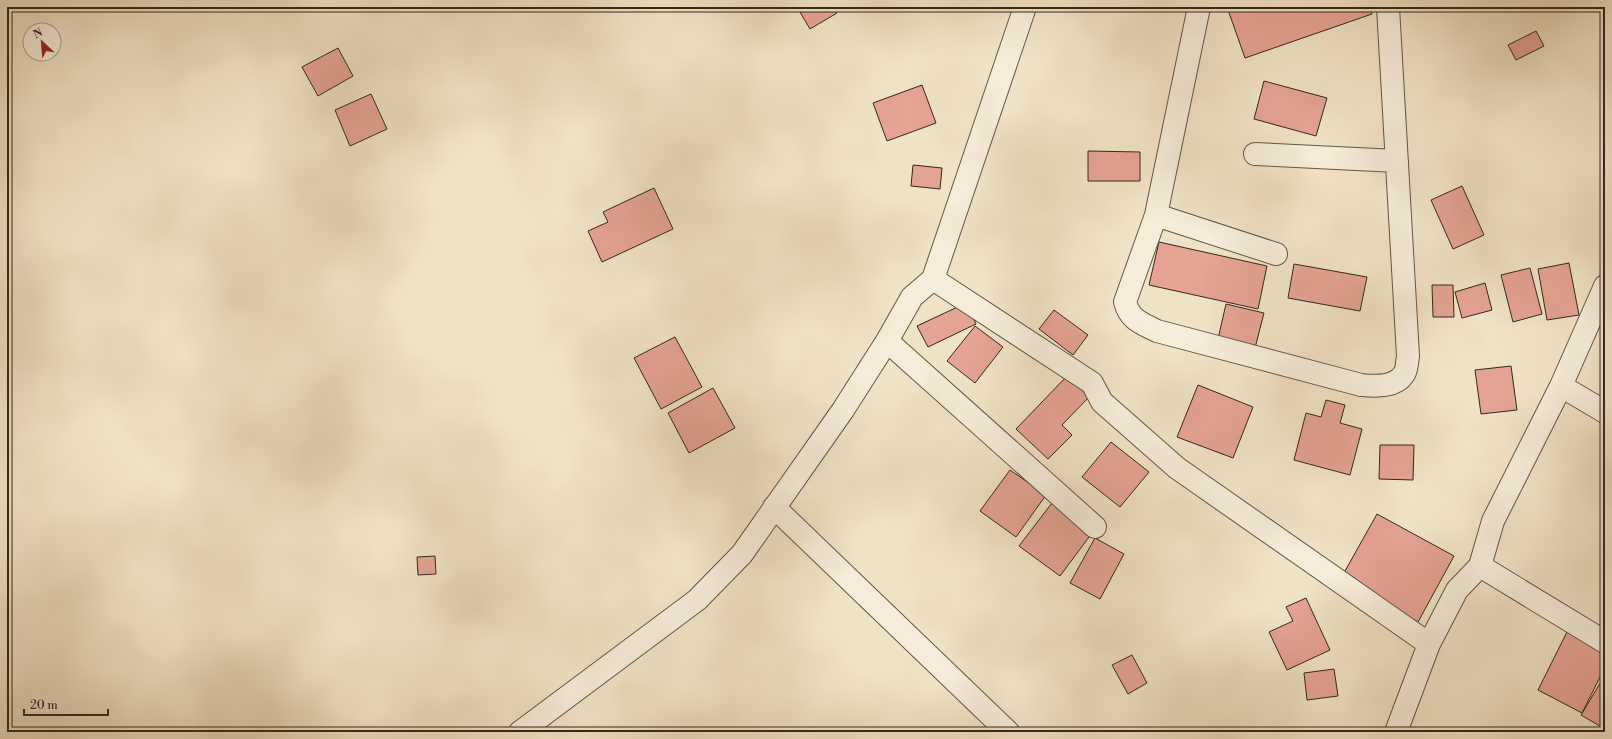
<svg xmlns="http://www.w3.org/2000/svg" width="1612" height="739" font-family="'Libre Bodoni',serif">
<rect width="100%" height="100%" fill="#f0e2c5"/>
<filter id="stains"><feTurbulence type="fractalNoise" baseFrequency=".005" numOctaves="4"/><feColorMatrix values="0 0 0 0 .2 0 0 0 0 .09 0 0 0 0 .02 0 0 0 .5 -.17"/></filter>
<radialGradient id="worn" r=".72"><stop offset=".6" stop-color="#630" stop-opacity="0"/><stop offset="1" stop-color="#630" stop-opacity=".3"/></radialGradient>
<path fill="#e5a393" stroke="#33281c" d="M797 7H833L837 13 810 29Z
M1227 7H1370L1372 14 1245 58Z
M1536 31 1544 46 1516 60 1508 45Z
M338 48 353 76 318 96 302 67Z
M1264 81 1327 98 1316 136 1254 119Z
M922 85 936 123 887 141 873 103Z
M371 94 387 129 350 146 335 110Z
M1088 151 1140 152V181H1088Z
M913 165 942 168 940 189 911 186Z
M1462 186 1484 235 1453 249 1431 200Z
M654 188 673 229 602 262 588 231 608 222 603 212Z
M1159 242 1267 266 1258 309 1149 285Z
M1569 263 1579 315 1547 320 1538 269Z
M1294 264 1367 277 1360 311 1288 298Z
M1530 268 1542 314 1513 322 1501 275Z
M1485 283 1492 310 1462 318 1455 292Z
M1432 285H1453L1454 317H1433Z
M966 303 976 324 928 347 917 326Z
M1226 304 1264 313 1255 348 1218 339Z
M1054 310 1088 335 1073 355 1039 329Z
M975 326 1003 347 975 383 947 361Z
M675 337 702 387 661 409 634 358Z
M1511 366 1517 410 1481 414 1475 370Z
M1067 376 1089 397 1062 425 1072 435 1048 459 1016 429Z
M1198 385 1253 407 1233 458 1177 437Z
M713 388 735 428 689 453 668 413Z
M1326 400 1345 405 1340 423 1362 429 1350 475 1294 460 1306 413 1321 417Z
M1111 442 1149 472 1120 507 1082 477Z
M1380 445H1414L1413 480 1379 479Z
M1010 470 1046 495 1016 537 980 511Z
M1055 499 1095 529 1060 576 1019 546Z
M1377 514 1454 556 1418 622 1340 580Z
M1095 538 1124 554 1100 599 1070 583Z
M435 556 436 574 418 575 417 557Z
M1306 598 1330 650 1287 670 1269 632 1293 621 1286 607Z
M1569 628 1605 646V667L1582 713 1538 690Z
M1132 655 1147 683 1128 694 1112 665Z
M1334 669 1338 696 1307 700 1304 673Z
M1605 675V729L1581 715Z"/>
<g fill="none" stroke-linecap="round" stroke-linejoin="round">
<g stroke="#625646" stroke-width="24">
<path id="minor" d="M1199 7 1156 215 1125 302C1130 320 1141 323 1157 331L1361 385C1375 386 1395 388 1404 374 1407 370 1407 361 1408 356L1388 7
M1255 154 1397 161
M1156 215 1276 254
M933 279 1092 383 1102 402 1177 468 1429 644
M887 341 912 297 933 279 1025 7
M1561 386 1605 412
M774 507 1008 732
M1480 566 1605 642
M520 732 697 600 742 554 843 410 887 341 1095 527
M1396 732 1429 644 1457 590 1480 566 1493 521 1561 386 1605 286"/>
</g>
<use href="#minor" stroke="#f5ecd9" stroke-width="22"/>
</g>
<rect width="1612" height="739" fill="none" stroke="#f0e2c5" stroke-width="24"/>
<rect x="8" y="8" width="1596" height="723" fill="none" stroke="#33281c" stroke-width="2"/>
<rect x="12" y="12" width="1588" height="715" fill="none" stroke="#33281c"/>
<g transform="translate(42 42) rotate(334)"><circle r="19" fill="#f5ecd9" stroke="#a79e8d"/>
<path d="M0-3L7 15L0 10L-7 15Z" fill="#8f2418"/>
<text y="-6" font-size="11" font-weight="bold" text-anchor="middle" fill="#33281c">N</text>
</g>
<path d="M24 709v6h84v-6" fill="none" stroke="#33281c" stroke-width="2"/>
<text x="30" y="709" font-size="12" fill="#33281c" stroke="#f5ecd9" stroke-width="3" paint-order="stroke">20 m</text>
<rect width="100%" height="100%" filter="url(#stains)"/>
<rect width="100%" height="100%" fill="url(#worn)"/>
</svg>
